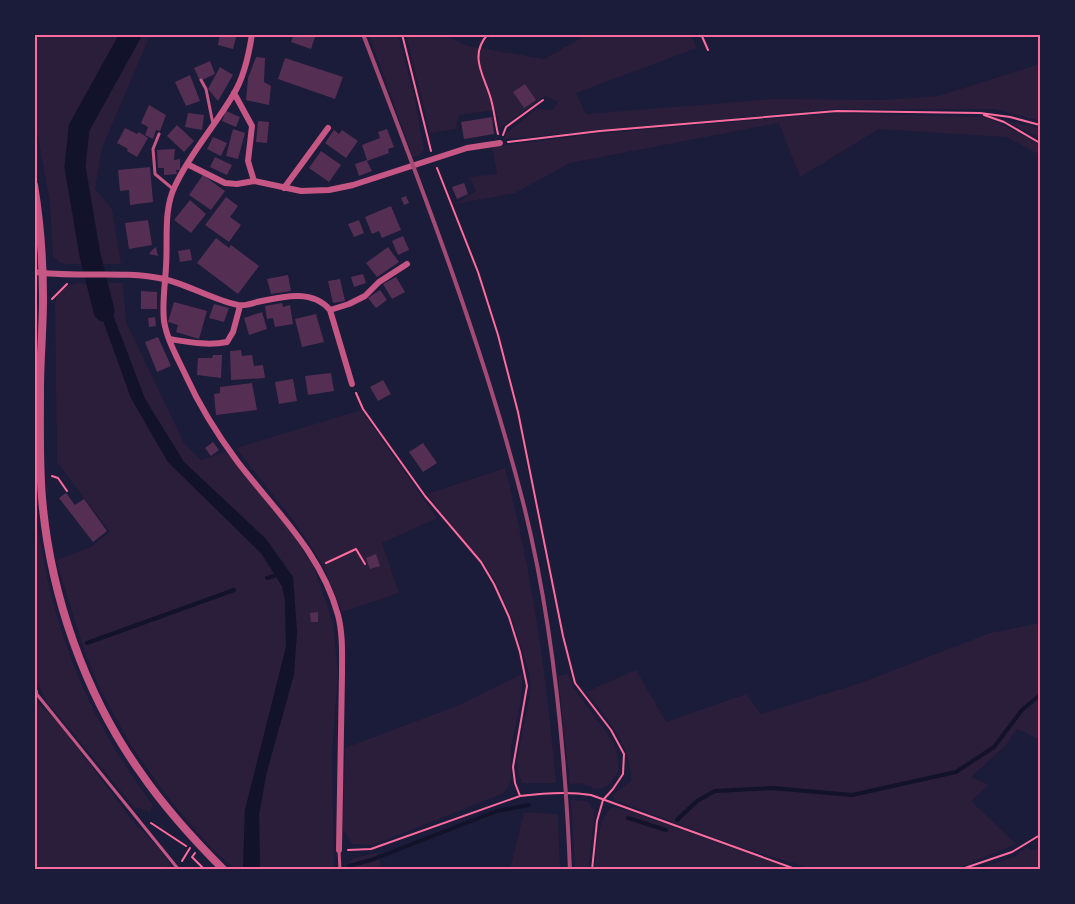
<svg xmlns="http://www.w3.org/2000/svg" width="1075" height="904" font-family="Karla,sans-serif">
<rect width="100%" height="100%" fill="#1b1b3a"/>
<path fill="#2a1e3b" d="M34 35H150L102 148 95 189 112 209 121 264H66L59 262 53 256 50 203 35 120Z
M369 35H398L414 96 424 149 420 155 413 157Z
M406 35H444L468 46 544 59 587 35H691L697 48 576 93 586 114 773 99 883 100 938 96 1040 64V121L995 109H835L504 139 507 133 536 109 553 110 558 102 545 96 500 128 496 110 459 115 456 129 430 133Z
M838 113 983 117 1000 123 1035 142 1040 146V155L1006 137 879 129 800 177 779 123 570 163 515 193 455 204 476 191 470 177 497 174 492 147 594 134Z
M1003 120 1040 128V138Z
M79 283 90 284 131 398 168 462 261 553 282 586 285 600 286 647 245 810 243 869H236L214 851 169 799 131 746 100 689 86 656 56 560 91 547 110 532 57 462 55 303C58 289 66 285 79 283Z
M105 283H123L126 322 184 443 201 460 226 452 287 527 314 567 333 623 338 674 332 753 334 869H260L259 815 266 775 294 674 297 631 266 539 184 462 145 399 110 307Z
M361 410 437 518 382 543 399 593 342 612 323 565 296 524 236 448Z
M505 468C532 572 547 677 556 783H522L518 772 517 760 531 688 528 669 512 619 495 580 483 562 445 519 427 494Z
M34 498C48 617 81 709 153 805L150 812 134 807 47 702 35 678Z
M1040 623V740L1017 729 1005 746 971 777 989 785 971 801 1016 844 961 867 938 870 812 869 737 846 614 800 613 795 631 781C631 743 608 721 586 692L636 670 666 722 746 694 761 714 863 682 990 633Z
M522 674C524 701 515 722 511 748 510 763 515 781 504 793L373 845 352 844 343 829 345 748 457 706Z
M568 674 573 687 614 743 618 758V771L611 783 603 788 595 789 581 783 570 784 558 676Z
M34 700 58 722 131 819 161 851 174 869H35Z
M571 800 587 801 595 811 588 869H575Z
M613 807 624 809 791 869H595C596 853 597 816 613 807Z
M524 812 558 814 560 869H510Z
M1027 847 1030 850 1040 849V869H976L1014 857Z
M377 853 382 869H345L353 858Z"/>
<path fill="#12122b" d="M105 283 110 307 145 399 184 462 266 539 293 577 297 631 294 674 266 775 259 815 260 869H243L245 810 286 647 285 600 282 586 261 553 168 462 131 398 90 284Z"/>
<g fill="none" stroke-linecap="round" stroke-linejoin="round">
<path stroke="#12122b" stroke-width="4" d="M267 578 280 574
M87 643 234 590
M628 818 666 830
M677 820 697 801 715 791 772 788 852 795 956 772 994 747 1022 710 1040 695
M349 866 371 860 497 811 529 805"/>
<path stroke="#12122b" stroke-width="21" d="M104 311 90 255 75 167 79 128 131 34"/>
</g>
<path fill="#542f53" d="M220 34H237L233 49 218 45Z
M294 34H316L311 49 291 42Z
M256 57 265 58 264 82 271 86 269 105 246 100 248 78Z
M285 58 343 77 335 99 278 79Z
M210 61 215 74 200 81 194 68Z
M220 67 233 75 218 101 208 89Z
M190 75 200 101 186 106 175 82Z
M525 84 536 100 524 108 513 92Z
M149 105 166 115 160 131 156 130 153 139 145 135 148 127 141 123Z
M226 111 240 117 236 127 222 121Z
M188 113 204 115 202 130 185 127Z
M492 117 494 134 464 139 461 122Z
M258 121 269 122 267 143 256 142Z
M177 125 194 141 184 152 167 136Z
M125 128 137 134 139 132 148 138 137 157 127 151 128 149 117 143Z
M233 129 245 133 238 159 226 156Z
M387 129 394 147 388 149 389 153 367 161 372 171 359 176 355 164 367 160 362 145 380 138 378 132Z
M334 130 339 134 342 130 358 141 346 158 325 143Z
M213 137 227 143 221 156 207 149Z
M175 149 174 160 180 159V170H176L177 174 164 175V168H158L157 150Z
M321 151 341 165 329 182 309 168Z
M215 157 232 165 227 175 210 167Z
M150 167 153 202 130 205 129 190 120 191 118 170Z
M203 175 225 191 211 210 189 195Z
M464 183 468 194 457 199 452 187Z
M406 196 409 203 404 205 401 198Z
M226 197 238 206 230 217 241 225 229 242 205 225Z
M190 200 206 214 191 233 174 220Z
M391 206 401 230 382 238 379 231 372 234 365 217Z
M148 220 152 245 129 249 125 223Z
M359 220 364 233 354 237 348 224Z
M403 236 409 250 398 255 392 241Z
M216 238 229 248 231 245 259 266 238 294 197 263Z
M156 247 158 256 149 254 152 250Z
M388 247 399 262 377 277 366 263Z
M190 249 192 260 180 262 178 251Z
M363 274 366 283 354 287 351 277Z
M288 275 291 291 271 294 267 279Z
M396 277 405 292 392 299 383 284Z
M340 279 345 301 333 303 328 281Z
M380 290 387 300 376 308 368 298Z
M141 291 157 292V309H141Z
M174 302 207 311 199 339 176 332 178 325 168 322Z
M282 303 283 307 290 305 293 324 275 327 273 318 267 319 265 306Z
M214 304 229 308 224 322 209 318Z
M262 312 267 329 249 335 244 318Z
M316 314 324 342 302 347 295 319Z
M155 317 156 326 149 327 148 318Z
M158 337 171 366 157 372 145 342Z
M241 350 242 356 252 355 254 366 263 365 265 378 231 380 230 351Z
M213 355H222L221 378 197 375 198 358H212Z
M331 373 334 391 308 395 305 376Z
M293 379 297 401 279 404 275 382Z
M383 380 391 394 378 401 370 387Z
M252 383 257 410 216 415 214 394 220 393V387Z
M213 442 219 450 211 456 205 448Z
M423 443 437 463 423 472 409 452Z
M66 493 75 505 84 499 107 531 93 542 59 498Z
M376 554 380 566 370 569 366 558Z
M318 612V622H311L310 613Z"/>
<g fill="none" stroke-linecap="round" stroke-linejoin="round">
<path stroke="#ff6b9d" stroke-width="2" d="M402 34 431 151
M488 34C469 55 483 74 490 96 494 108 495 122 498 134
M701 34 708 50
M984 115 1004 122 1040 143
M503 135 506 127 543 100
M508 142 600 131 837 111 980 113 1010 117 1040 125
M437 168 478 272 498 335 518 412 563 636 575 683 611 730 624 754 623 774 613 789 603 800 597 821 592 870
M52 299 67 284
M356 393 363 409 425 496 481 562 494 584 509 617 520 652 527 686 513 767 515 783 520 796
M52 476 58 478 67 491
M326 563 356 549 365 564
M151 823 186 846
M348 850 371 849 520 796C544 793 567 791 591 795L798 870
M195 853 192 857 205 870
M182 861 190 848
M959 870 1012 852 1040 835"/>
<path stroke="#c65784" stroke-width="3" d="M201 80 206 89 213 124
M159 134 153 149 155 174 173 189
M35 692 179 870
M339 850 340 870"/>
<path stroke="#c65784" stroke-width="6" d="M252 34C249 54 244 78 233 95 215 126 190 153 175 186 163 210 168 241 166 267 165 285 162 303 164 321 167 340 178 359 186 376 200 407 217 434 237 461 275 511 321 552 338 615 343 634 342 655 342 674L339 850
M234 93 252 126 248 161 254 181
M187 164 225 183 237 184 254 181 301 191 329 190 353 185 467 148 500 143
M284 188 328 128
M34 272C77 278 122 270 164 279 189 285 213 300 238 305 244 306 251 304 257 302 281 297 312 288 330 310L349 304 365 296 379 282 407 264
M330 310 352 384
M169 339C188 342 208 346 227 342L233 332 240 306
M34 692H35"/>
<path stroke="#c65784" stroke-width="8" d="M34 185C40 222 43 261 43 298 43 329 40 359 40 389 40 425 39 462 42 498 50 594 85 695 141 773 165 808 194 840 224 870"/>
<path stroke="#a44b75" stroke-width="4" d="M363 34C422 188 482 342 523 502 553 621 565 746 570 870"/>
</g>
<rect width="1075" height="904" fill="none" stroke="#1b1b3a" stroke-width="72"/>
<rect x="36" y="36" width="1003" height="832" fill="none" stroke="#ff6b9d" stroke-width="2"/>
</svg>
